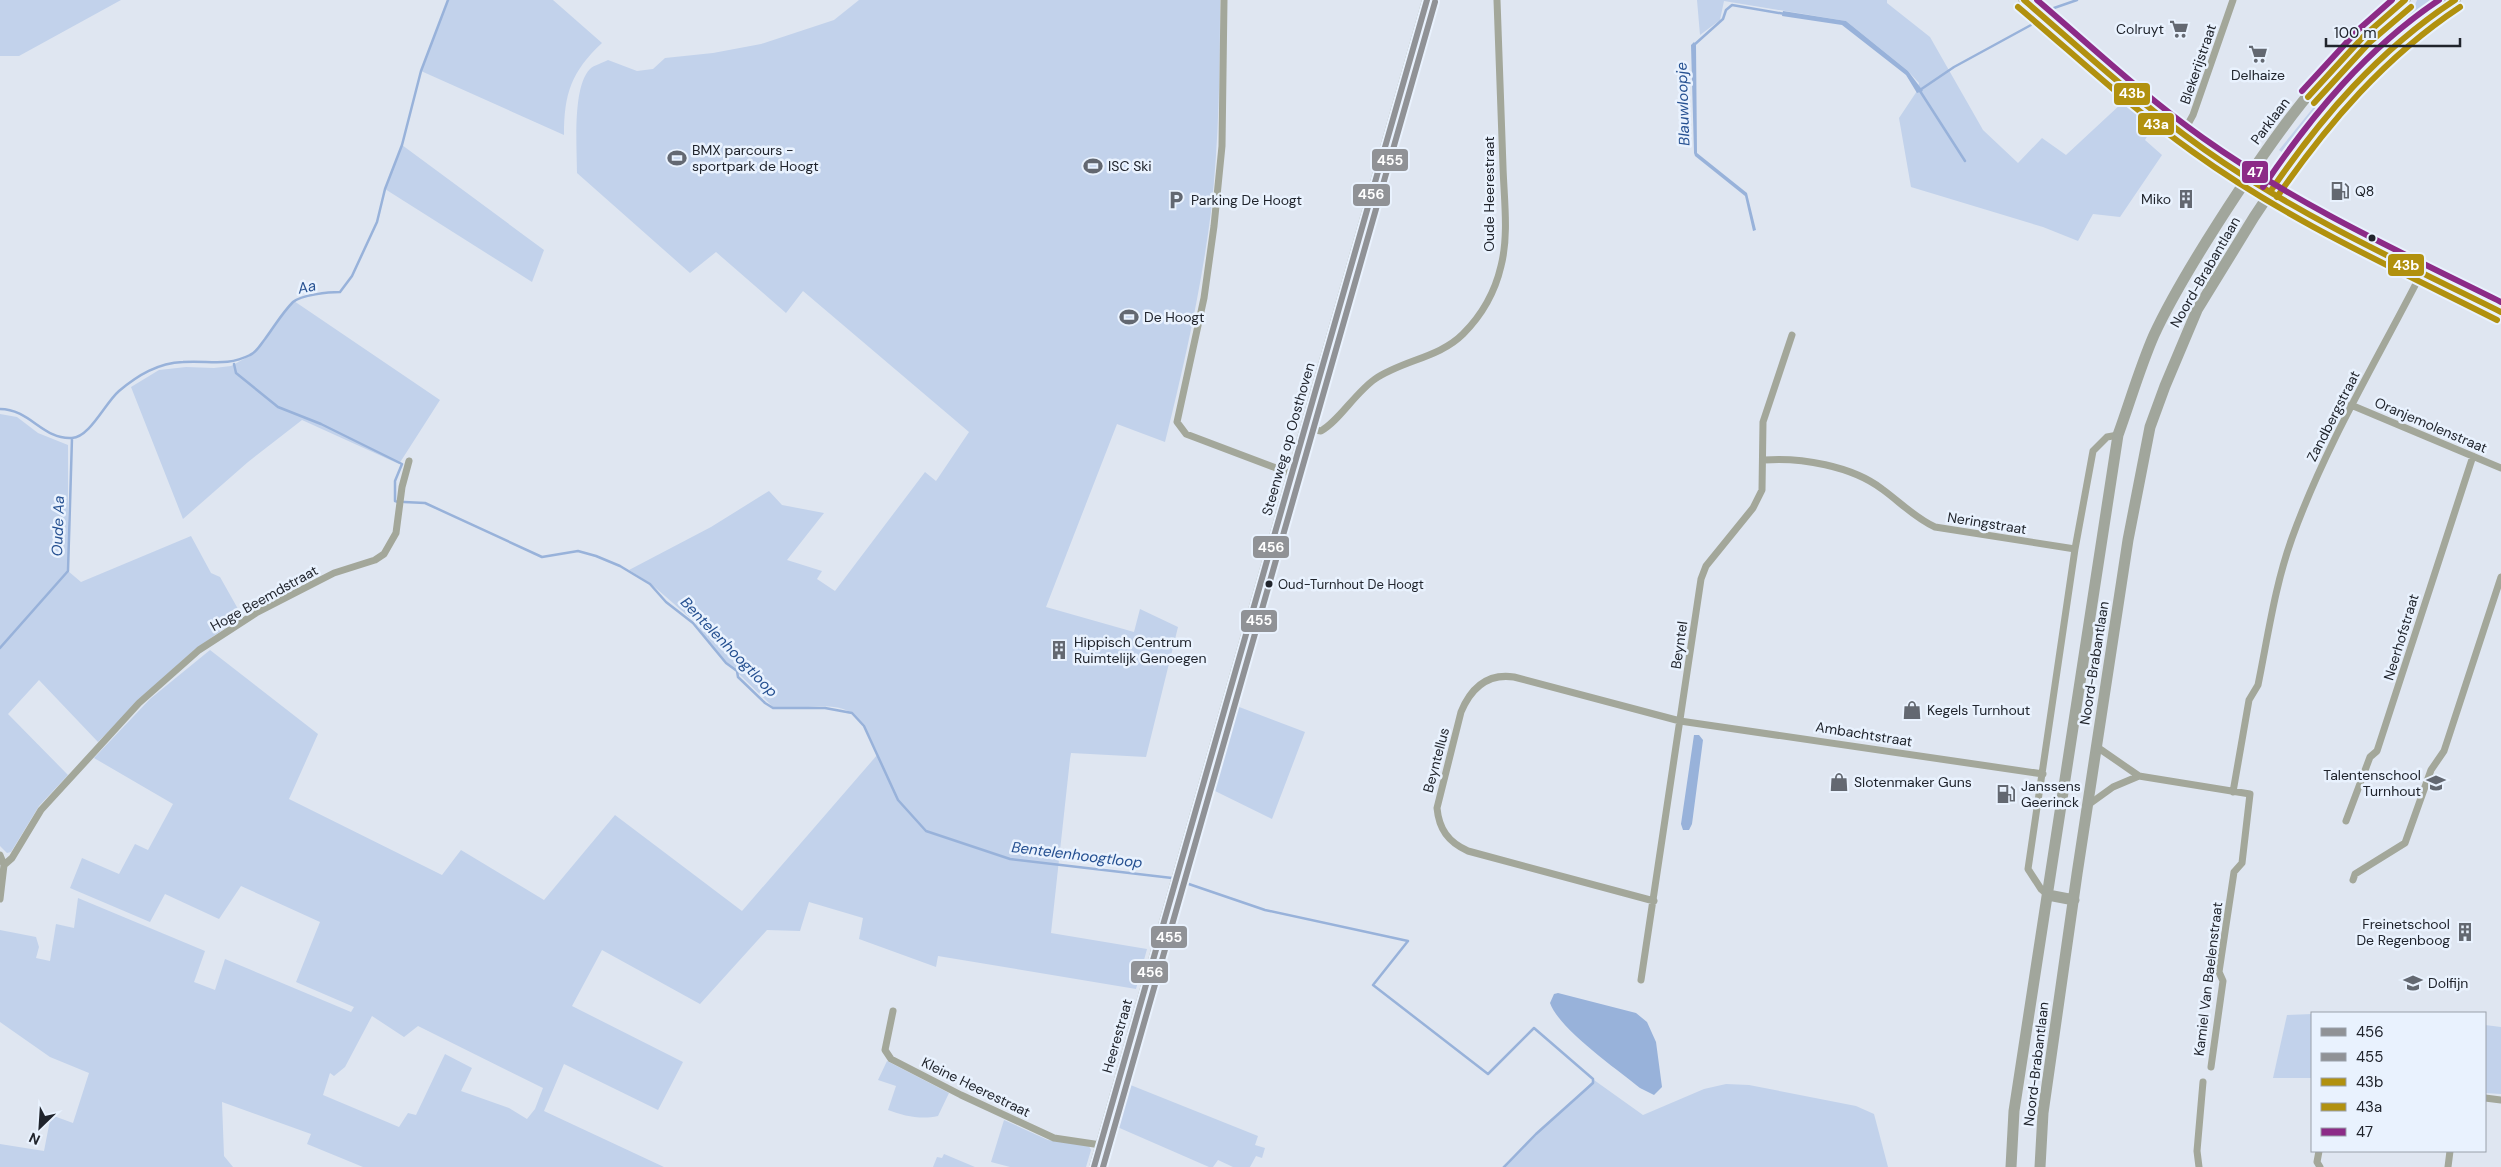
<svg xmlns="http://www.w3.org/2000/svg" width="2501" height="1167" font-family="'DM Sans',sans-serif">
<rect width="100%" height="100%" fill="#dfe6f1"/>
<path fill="#c2d2eb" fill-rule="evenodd" d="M0 0H121L19 56H0Z
M448 0H553L602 43C571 72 564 94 564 135L421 71Z
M859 0H1220C1220 70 1219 142 1211 212 1201 290 1184 366 1165 442L1117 424 1046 607 1134 632 1140 609 1178 627 1146 757 1071 753 1070 759 1051 933 1147 949 1136 989 938 956 936 967 859 939 863 918 809 902 800 931 767 930 700 1004 602 950 572 1006 683 1062 658 1110 564 1064 544 1111 664 1167H363L307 1144 311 1134 222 1102 224 1156 233 1167H0V1144L44 1151 51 1115 73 1123 89 1073 50 1057 0 1022V930L36 937 39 947 36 958 50 961 56 924 74 928 78 898 205 951 194 982 215 990 225 959 351 1012 354 1007 296 982 320 922 241 886 219 919 165 894 150 922 70 888 82 858 119 874 135 844 148 850 173 804 94 758 150 699 210 650 318 734 289 799 442 875 461 850 544 900 615 815 742 911 878 754C860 715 854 703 808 707 796 708 785 710 773 707L712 648 696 623 650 583 629 570 711 527 769 491 782 505 824 513 787 560 822 571 817 579 835 591 925 472 936 481 969 432 803 291 786 313 716 252 690 273 577 173C577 148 572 87 590 69 594 65 603 63 608 60L637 71 653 69 665 58 713 53 761 44 834 20ZM372 1016 404 1037 418 1026 543 1088 535 1109 527 1119 509 1108 461 1091 472 1068 445 1054 416 1115 408 1113 399 1127 323 1095 330 1073 334 1076 345 1067Z
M1697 0H1887V3L1930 37 1983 130 2018 163 2042 138 2066 155 2122 103 2153 127 2145 140 2162 155 2120 217 2093 214 2078 241 2043 227 1911 187 1899 118 1917 91 1919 83 1908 71 1846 21 1724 1 1720 20 1700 35Z
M2417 0H2448C2382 43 2336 95 2287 156L2279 150 2339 76 2414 8Z
M402 145 544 250 532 282 385 189Z
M294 301 440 400 399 464 302 420 248 462 183 519 131 387 159 370 186 367 214 368 231 366 253 354Z
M0 414 17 417 38 433 68 445V571L81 582 191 536 211 573 220 577 242 616 194 650 146 693 98 742 39 680 8 714 68 775 39 806 11 852 7 853 0 846Z
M1234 705 1305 732 1272 819 1215 791 1211 787Z
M2312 1014V1078H2273L2287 1015Z
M2485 1025 2501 1027V1094L2485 1093Z
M887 1061 949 1093 938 1116C921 1120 904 1116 888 1110L896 1086 878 1080Z
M1594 1080 1643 1115 1704 1089 1726 1084 1749 1085 1856 1106 1874 1114 1888 1167H1502Z
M1128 1084 1258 1136 1255 1145 1265 1148 1262 1158 1256 1156 1250 1167H1233L1218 1160 1213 1167H1209L1115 1126Z
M1004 1120 1048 1140 1089 1146 1091 1150 1086 1167H1010L991 1162Z
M944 1154 975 1167H933L937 1157 942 1158Z"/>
<path fill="#98b2da" d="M1783 11 1846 21 1908 71 1923 91 1917 93 1906 75 1842 25 1782 16Z
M1694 42 1696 45 1697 153 1747 193 1756 230 1753 231 1745 196 1695 156 1694 153 1691 45Z
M1694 735H1699L1703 740 1692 824 1689 830H1683L1681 824Z
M1558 993 1636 1013 1647 1022 1656 1042 1662 1087 1654 1095 1640 1088C1618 1070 1559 1029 1550 1003L1554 994Z"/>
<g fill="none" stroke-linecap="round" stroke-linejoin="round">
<path stroke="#98b2da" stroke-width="2.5" d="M2054 8 2077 0
M1694 45 1723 19 1726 10 1732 5 1785 14
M1920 90 1954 67 2031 25
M1920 91 1965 161
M234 364 236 373 278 407 321 424 402 464 395 481V501L398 502
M0 409C30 409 43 440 72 438 90 437 105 403 119 391 138 375 158 363 183 362 209 360 226 367 250 355 257 352 261 344 265 339 274 327 282 313 293 302 301 295 329 292 340 292L352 276 377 222 385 189 402 145 421 71 448 0
M404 502 425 503 542 557 578 551 596 556 620 566 650 584 666 602 693 623 726 663 737 671 738 677 765 703 773 708H825L852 713 864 726 898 800 926 831 1010 859 1172 878
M0 648 68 571 72 438
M1180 881 1265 910 1408 941 1373 985 1488 1074 1534 1028 1593 1079V1083L1536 1134 1504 1167"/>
<path stroke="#a3a79a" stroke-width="7" d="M1224 0 1222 146 1214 226 1204 298 1177 422 1186 434 1292 474
M2183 133 2193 115 2233 0
M2351 405 2501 468
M1305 428 1321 431C1339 421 1355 393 1375 379 1403 360 1439 358 1463 334 1482 315 1495 292 1501 266 1509 235 1504 199 1503 167 1501 111 1499 56 1497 0
M1764 460C1800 457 1852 466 1882 489 1900 502 1915 518 1935 527L2075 549
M2097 747 2139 776 2250 794 2242 863 2234 872 2219 972 2223 981 2211 1067
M2233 792 2249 700 2258 685C2268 636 2275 585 2292 538 2326 444 2377 360 2422 272
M2088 805 2113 787 2139 776
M2346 821 2370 757 2377 751 2473 456
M0 855 4 865 0 899
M4 865 12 858 41 810 139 703 199 650 256 613 334 573 375 560 384 554 396 533 402 487 409 461
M2353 880 2355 874 2405 843 2431 770 2444 751 2501 577
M2048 895 2041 889 2028 869 2075 549 2093 451 2107 437 2118 435
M1654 901 1468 851C1448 842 1439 829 1437 808L1461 712C1471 688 1487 673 1514 677L1680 721 2043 774
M1641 980 1701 579 1706 566 1753 508 1762 490 1763 422 1792 335
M893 1011 885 1050 891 1059 961 1095 1054 1138 1101 1145
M2485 1098 2501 1100
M2319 1151 2317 1162 2320 1167
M2199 1167 2197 1151 2203 1082
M2448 1167 2450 1151"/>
<path stroke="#a9afa7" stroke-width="10" d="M2270 192 2501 312
M1094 1167 1427 0"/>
<path stroke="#a1a69c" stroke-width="11" d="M2024 0C2104 68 2181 137 2270 192
M2048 895 2074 900
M2011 1167 2014 1111 2118 435C2130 402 2140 367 2154 335 2172 296 2195 259 2218 223 2268 145 2329 55 2405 0
M2040 1167 2043 1113 2077 874 2128 540 2150 427 2165 386 2197 310 2254 217 2288 166 2314 129 2354 84 2403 37 2455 0"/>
<g stroke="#e9f2fe" stroke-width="10">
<path id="bus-1" d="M1094 1167 1427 0"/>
</g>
<g stroke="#e9f2fe" stroke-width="10">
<path id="bus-2" d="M1103 1167 1435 2"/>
</g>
<g stroke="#e9f2fe" stroke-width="10">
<path id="bus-3" d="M2024 0C2089 56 2152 115 2224 163 2311 221 2407 265 2501 312
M2308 97 2364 36 2405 0
M2270 192C2321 117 2379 50 2455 0"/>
</g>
<g stroke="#e9f2fe" stroke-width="10">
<path id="bus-4" d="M2018 7C2076 56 2131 108 2193 152 2287 220 2394 268 2497 320
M2314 103 2370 42 2411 7
M2277 197C2328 123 2385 57 2460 7"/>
</g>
<g stroke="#e9f2fe" stroke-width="10">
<path id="bus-5" d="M2037 0C2092 47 2144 96 2203 138 2296 204 2400 252 2501 302
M2302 91 2358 30 2392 0
M2263 187C2311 116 2367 48 2439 0"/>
</g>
<use href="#bus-1" stroke="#909296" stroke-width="6"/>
<use href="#bus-2" stroke="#909296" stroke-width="6"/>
<use href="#bus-3" stroke="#b1910f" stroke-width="6"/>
<use href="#bus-4" stroke="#b1910f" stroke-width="6"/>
<use href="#bus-5" stroke="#8c2b87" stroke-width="6"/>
</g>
<defs>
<g id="supermarket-bare" transform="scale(1.5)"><path d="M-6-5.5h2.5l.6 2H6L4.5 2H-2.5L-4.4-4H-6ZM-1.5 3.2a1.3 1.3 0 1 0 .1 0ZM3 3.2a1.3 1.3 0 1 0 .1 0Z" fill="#636871" stroke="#e9f2fe" stroke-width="2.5" paint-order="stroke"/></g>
<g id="stadium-bare" transform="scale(1.5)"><path d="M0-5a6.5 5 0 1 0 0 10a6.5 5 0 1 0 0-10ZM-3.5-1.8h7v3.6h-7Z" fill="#636871" stroke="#e9f2fe" stroke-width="2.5" paint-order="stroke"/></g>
<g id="fuel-bare" transform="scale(1.5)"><path d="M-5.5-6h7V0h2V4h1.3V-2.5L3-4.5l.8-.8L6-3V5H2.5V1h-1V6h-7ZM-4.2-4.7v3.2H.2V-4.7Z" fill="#636871" stroke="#e9f2fe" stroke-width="2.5" paint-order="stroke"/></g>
<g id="building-bare" transform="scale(1.5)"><path d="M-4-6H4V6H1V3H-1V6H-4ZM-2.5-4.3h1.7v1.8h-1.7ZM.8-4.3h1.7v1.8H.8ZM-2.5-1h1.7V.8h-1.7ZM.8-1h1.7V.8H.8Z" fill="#636871" stroke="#e9f2fe" stroke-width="2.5" paint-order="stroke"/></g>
<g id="parking-bare" transform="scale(1.5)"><path d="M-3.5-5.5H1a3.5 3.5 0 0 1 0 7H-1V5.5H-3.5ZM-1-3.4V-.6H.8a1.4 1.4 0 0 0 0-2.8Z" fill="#636871" stroke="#e9f2fe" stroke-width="2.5" paint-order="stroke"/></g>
<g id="shop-bare" transform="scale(1.5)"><path d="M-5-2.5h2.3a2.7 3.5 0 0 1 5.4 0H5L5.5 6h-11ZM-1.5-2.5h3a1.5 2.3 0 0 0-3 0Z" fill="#636871" stroke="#e9f2fe" stroke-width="2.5" paint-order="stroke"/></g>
<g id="school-bare" transform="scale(1.5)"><path d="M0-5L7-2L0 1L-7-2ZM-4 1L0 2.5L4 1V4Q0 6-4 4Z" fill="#636871" stroke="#e9f2fe" stroke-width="2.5" paint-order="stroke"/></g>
</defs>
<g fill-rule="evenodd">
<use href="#supermarket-bare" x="2179" y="29"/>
<use href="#supermarket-bare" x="2258" y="54"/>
<use href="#stadium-bare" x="677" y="158"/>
<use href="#stadium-bare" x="1093" y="166"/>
<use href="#fuel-bare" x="2340" y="191"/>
<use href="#building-bare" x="2186" y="199"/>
<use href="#parking-bare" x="1176" y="200"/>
<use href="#stadium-bare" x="1129" y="317"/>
<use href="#building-bare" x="1059" y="650"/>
<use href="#shop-bare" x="1912" y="710"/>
<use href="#shop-bare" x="1839" y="782"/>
<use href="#school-bare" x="2436" y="783"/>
<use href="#fuel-bare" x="2006" y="794"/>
<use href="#building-bare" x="2465" y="932"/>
<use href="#school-bare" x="2413" y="983"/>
</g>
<g fill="#20242c" stroke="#e9f2fe" stroke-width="2">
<circle cx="2372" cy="238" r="4.5"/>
<circle cx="1269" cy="584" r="4.5"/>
</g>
<g text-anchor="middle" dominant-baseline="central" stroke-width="5" stroke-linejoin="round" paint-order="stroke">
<g font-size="13" fill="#20242c" stroke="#e9f2fe" text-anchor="start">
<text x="1278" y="584">Oud-Turnhout De Hoogt</text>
</g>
<g font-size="14" fill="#20242c" stroke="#e9f2fe" text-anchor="start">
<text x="2164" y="29" text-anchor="end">Colruyt</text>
<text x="2258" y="75" text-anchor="middle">Delhaize</text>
<text x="692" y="150">BMX parcours -<tspan x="692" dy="16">sportpark de Hoogt</tspan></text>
<text x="1108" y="166">ISC Ski</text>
<text x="2355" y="191">Q8</text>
<text x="2171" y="199" text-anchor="end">Miko</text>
<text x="1191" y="200">Parking De Hoogt</text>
<text x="1144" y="317">De Hoogt</text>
<text x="1074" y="642">Hippisch Centrum<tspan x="1074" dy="16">Ruimtelijk Genoegen</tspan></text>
<text x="1927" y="710">Kegels Turnhout</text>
<text x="2421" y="775" text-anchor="end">Talentenschool<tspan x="2421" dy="16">Turnhout</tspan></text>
<text x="1854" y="782">Slotenmaker Guns</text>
<text x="2021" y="786">Janssens<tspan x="2021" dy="16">Geerinck</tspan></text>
<text x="2450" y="924" text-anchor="end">Freinetschool<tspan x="2450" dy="16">De Regenboog</tspan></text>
<text x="2428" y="983">Dolfijn</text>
</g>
<g font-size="14" fill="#20242c" stroke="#e9f2fe">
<text transform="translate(2198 64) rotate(-71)">Blekerijstraat</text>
<text transform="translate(2270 121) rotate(-53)">Parklaan</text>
<text transform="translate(1489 194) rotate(-90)">Oude Heerestraat</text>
<text transform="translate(2205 272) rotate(-60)">Noord-Brabantlaan</text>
<text transform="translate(2333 416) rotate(-63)">Zandbergstraat</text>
<text transform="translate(2431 425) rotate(23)">Oranjemolenstraat</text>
<text transform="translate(1288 439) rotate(-74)">Steenweg op Oosthoven</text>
<text transform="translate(1987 523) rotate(9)">Neringstraat</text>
<text transform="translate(264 598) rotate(-29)">Hoge Beemdstraat</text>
<text transform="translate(2401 637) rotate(-73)">Neerhofstraat</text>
<text transform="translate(1679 645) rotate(-82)">Beyntel</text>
<text transform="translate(2094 663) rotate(-81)">Noord-Brabantlaan</text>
<text transform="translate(1864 734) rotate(9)">Ambachtstraat</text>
<text transform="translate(1436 760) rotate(-75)">Beyntellus</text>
<text transform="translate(2208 979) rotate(-83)">Kamiel Van Baelenstraat</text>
<text transform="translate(1117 1036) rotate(-74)">Heerestraat</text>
<text transform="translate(2036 1064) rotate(-83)">Noord-Brabantlaan</text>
<text transform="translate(976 1087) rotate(26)">Kleine Heerestraat</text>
</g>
<g font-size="15" font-style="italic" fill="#255091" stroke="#e9f2fe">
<text transform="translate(1683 104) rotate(-92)">Blauwloopje</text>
<text transform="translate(307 287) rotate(-12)">Aa</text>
<text transform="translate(58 526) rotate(-88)">Oude Aa</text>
<text transform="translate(729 647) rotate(46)">Bentelenhoogtloop</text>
<text transform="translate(1077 855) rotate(7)">Bentelenhoogtloop</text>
</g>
</g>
<g stroke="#e9f2fe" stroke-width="2">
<rect x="2113" y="82" width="38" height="24" rx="5" fill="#b1910f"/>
<rect x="2137" y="112" width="38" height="24" rx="5" fill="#b1910f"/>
<rect x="1371" y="148" width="38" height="24" rx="5" fill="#909296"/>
<rect x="2241" y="160" width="28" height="24" rx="5" fill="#8c2b87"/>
<rect x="1352" y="183" width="39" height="24" rx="5" fill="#909296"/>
<rect x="2387" y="253" width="38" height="24" rx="5" fill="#b1910f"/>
<rect x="1252" y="535" width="38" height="24" rx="5" fill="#909296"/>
<rect x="1240" y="609" width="38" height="24" rx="5" fill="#909296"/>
<rect x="1150" y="925" width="38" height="24" rx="5" fill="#909296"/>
<rect x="1130" y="960" width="39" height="24" rx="5" fill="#909296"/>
</g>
<g font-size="14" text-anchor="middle" font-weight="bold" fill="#fff">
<text x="2132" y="98">43b</text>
<text x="2156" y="129">43a</text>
<text x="1390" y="165">455</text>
<text x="2255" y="177">47</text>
<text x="1371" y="199">456</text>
<text x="2406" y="270">43b</text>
<text x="1271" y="552">456</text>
<text x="1259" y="625">455</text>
<text x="1169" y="942">455</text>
<text x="1150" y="977">456</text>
</g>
<rect x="2311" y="1012" width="175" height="140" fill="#e9f2fe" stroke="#99a0aa"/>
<rect x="2321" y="1028" width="25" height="8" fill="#909296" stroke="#99a0aa"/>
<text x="2356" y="1037" font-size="15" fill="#20242c">456</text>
<rect x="2321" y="1053" width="25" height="8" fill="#909296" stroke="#99a0aa"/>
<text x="2356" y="1062" font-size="15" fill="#20242c">455</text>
<rect x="2321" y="1078" width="25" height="8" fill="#b1910f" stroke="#99a0aa"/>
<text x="2356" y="1087" font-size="15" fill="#20242c">43b</text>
<rect x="2321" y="1103" width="25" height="8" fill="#b1910f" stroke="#99a0aa"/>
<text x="2356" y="1112" font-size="15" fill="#20242c">43a</text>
<rect x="2321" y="1128" width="25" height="8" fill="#8c2b87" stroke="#99a0aa"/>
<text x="2356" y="1137" font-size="15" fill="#20242c">47</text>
<g transform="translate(40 1127) rotate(205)" stroke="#e9f2fe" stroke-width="4" paint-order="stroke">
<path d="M0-4L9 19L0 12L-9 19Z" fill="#20242c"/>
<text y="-8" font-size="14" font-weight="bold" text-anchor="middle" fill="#20242c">N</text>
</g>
<path d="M2326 38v8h134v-8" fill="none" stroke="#20242c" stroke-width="2.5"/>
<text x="2334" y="38" font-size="15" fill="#20242c" stroke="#e9f2fe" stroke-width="4" paint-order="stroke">100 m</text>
</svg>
